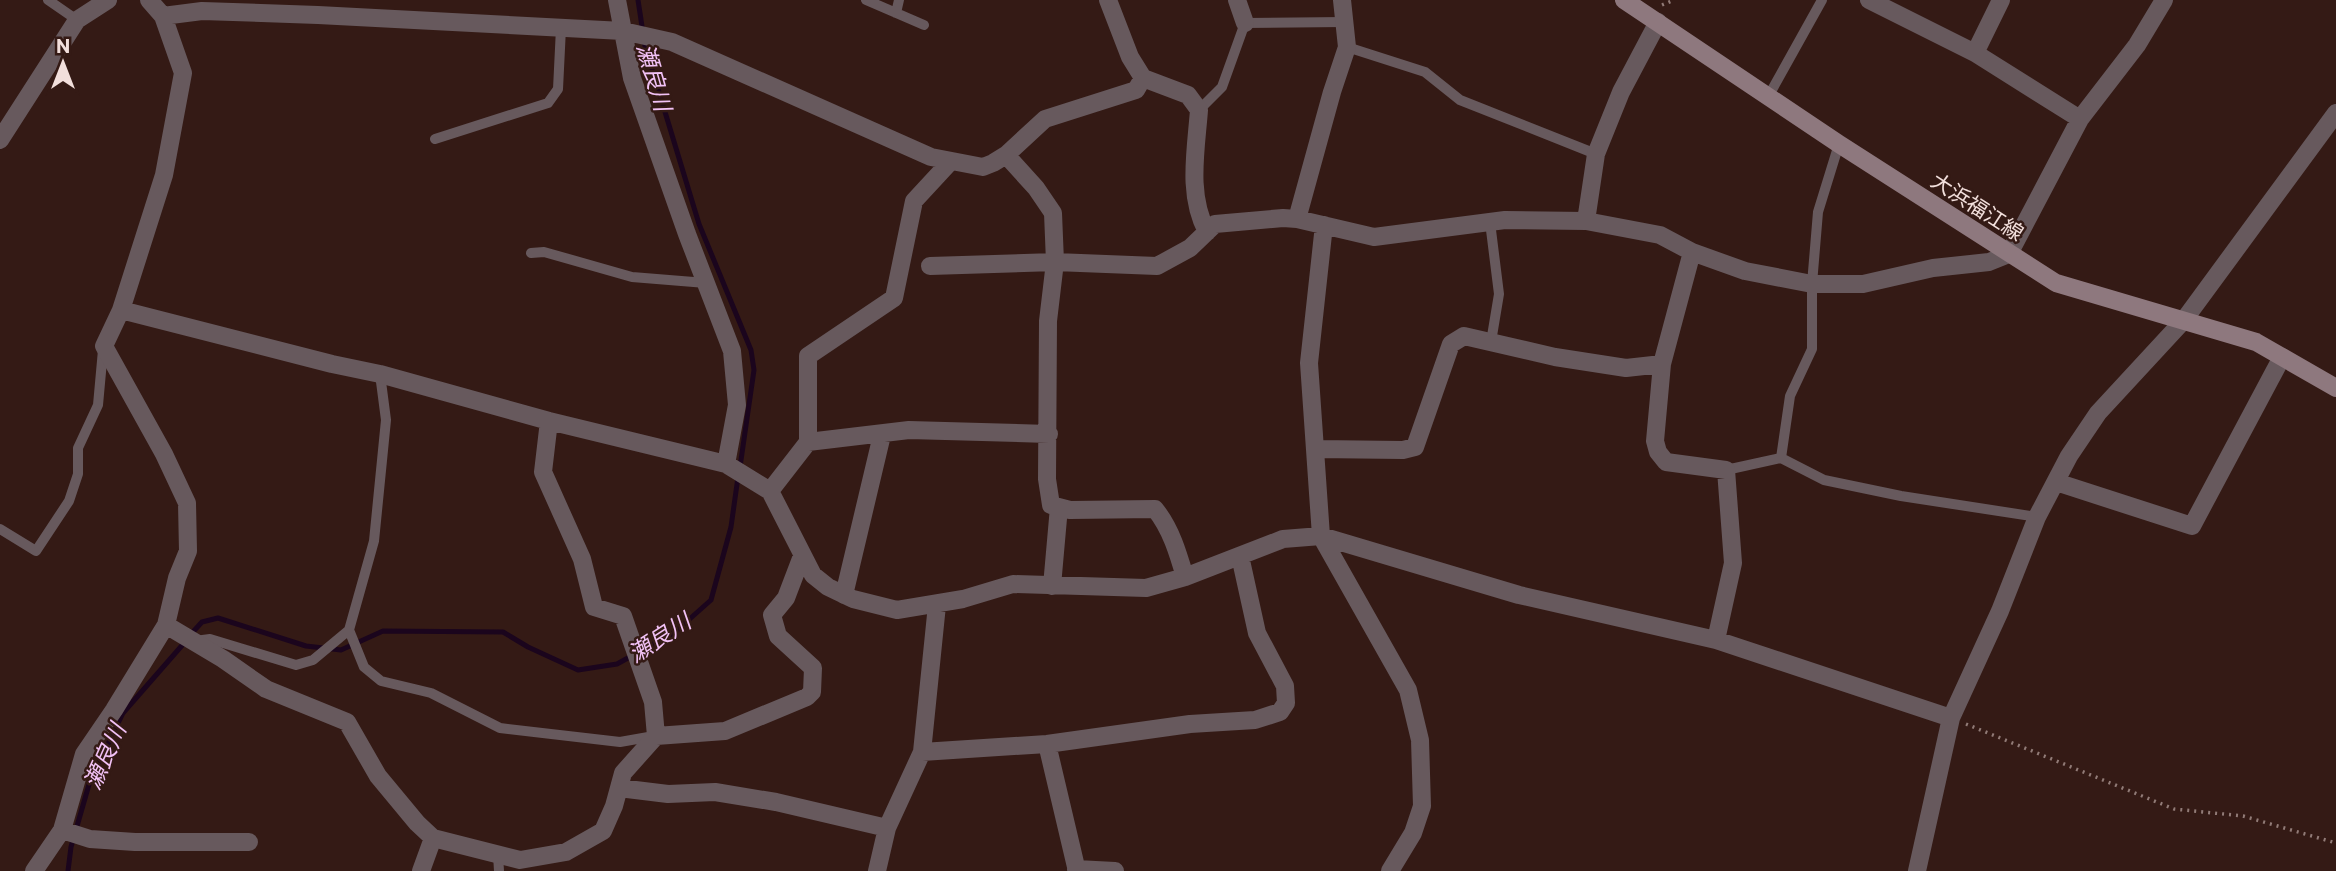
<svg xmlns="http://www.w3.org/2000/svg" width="2336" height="871" font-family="Commissioner,'Noto Sans JP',sans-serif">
<rect width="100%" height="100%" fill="#341a15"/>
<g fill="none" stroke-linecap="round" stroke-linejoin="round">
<path stroke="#1b051d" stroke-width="5" d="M638 0 645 46 699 224 751 350 754 370 740 467
M191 634 202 622 218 618 306 646 341 650 383 631 503 632 528 647 578 670 617 664 675 632 711 600 731 527 738 477
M68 871 71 847 90 781 123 713 185 642"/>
<path stroke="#917b77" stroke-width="3.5" stroke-dasharray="2 5" stroke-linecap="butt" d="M1662 5 1674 0
M1966 724 2174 809 2243 816 2336 843"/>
<path stroke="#67595d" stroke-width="10" d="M48 0 77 20
M866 0 924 25
M896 13 899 0
M1347 47 1425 72 1460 100 1596 154
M1768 97 1822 0
M1199 110 1222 87 1245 23 1344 22
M435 139 548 103 558 89 561 28
M1490 222 1499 294 1491 342
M531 253 544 252 632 277 706 283
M1781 458 1824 480 1901 496 2037 517
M1726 470 1781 458 1790 396 1812 349V284L1818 212 1839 144
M0 529 36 551 69 501 78 474V448L98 405 103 350
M349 630 364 667 381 681 431 693 500 728 620 742 654 736
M195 641 210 639 296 665 313 660 349 630 374 541 386 420 380 374
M498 854 499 871"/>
<path stroke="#67595d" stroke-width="18" d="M149 0 163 16 202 11 318 15 623 31 672 42 931 157 983 167 993 163 1006 155 1045 119 1136 90 1143 78
M617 0 632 78 687 234 732 351 737 405 726 464
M1108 0 1130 57 1143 78 1188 95 1199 110C1196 151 1187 194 1207 232
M1237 0 1245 23
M1869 0 1975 53 2080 119
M1975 53 2001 0
M0 140 77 20 108 0
M1006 155 1036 188 1053 213 1055 262 1048 321 1047 479 1051 505 1070 510 1155 509C1171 529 1178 553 1185 577
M1297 219 1332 92 1347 47 1342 0
M1586 221 1596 154 1621 92 1658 22
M1324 225 1309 363 1321 536 1408 690 1420 740 1422 806 1413 833 1390 871
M1692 252 1662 364 1655 441 1658 452 1666 462 1726 470 1733 563 1716 640
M930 266 1055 262 1157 266 1190 248 1215 224 1283 218 1297 219 1374 237 1505 220 1586 221 1660 235 1692 252 1745 271 1812 284H1863L1933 268 1989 262 2009 254 2080 119 2137 45 2164 0
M121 310 332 364 380 374 549 421 726 464 770 491 813 575 828 587 853 599 897 610 963 599 1013 584 1146 588 1185 577 1283 539 1321 536 1519 595 1716 640 1951 718
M549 421 543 472 582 559 594 607 623 616 653 702 656 736
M808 442 909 430 1049 434
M1316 449 1403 450 1415 447 1451 344 1464 336 1555 357 1626 368 1662 364
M2056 482 2192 526 2282 357
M770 491 808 442V356L894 298 914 201 951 161
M1052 586 1059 507
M844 595 882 435
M166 625 223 659 266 689 347 722 378 776 417 823 433 838 520 860 566 852 603 831 614 806 623 773 656 736 725 731 807 697 812 692 813 668 778 636 772 615 786 598 802 556
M1047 744 1077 871
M922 752 1047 744 1190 724 1255 720 1280 712 1286 703 1285 686 1257 633 1240 556
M619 788 668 794 715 792 776 802 887 828
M62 830 90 839 135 842H249
M1076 869 1115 871
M34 871 62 830 84 754 114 710 166 625 177 578 188 551 187 503 164 454 104 346 121 310 164 175 183 73 163 16
M421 871 433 838
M877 871 887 828 922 752 937 605
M1917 871 1951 718 2000 611 2037 517 2069 456 2098 413 2184 320 2336 113"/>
<path stroke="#8e787e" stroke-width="18" d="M1624 0 1839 144 2056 283 2256 342 2336 388"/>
</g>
<g text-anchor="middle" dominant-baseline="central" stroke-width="5" stroke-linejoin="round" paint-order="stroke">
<g font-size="21" fill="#f2dfdc" stroke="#341a15">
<text transform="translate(1978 206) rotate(33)">大浜福江線</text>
</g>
<g font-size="23" font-style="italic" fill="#f2c2f6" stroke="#341a15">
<text transform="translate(655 77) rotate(74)">瀬良川</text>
<text transform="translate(659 637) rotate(-33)">瀬良川</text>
<text transform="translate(104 756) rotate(-66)">瀬良川</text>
</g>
</g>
<g transform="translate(63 63)" stroke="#341a15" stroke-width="5" paint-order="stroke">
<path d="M0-5L12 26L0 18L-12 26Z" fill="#f2dfdc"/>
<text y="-10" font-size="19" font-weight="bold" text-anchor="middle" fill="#f2dfdc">N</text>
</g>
</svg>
